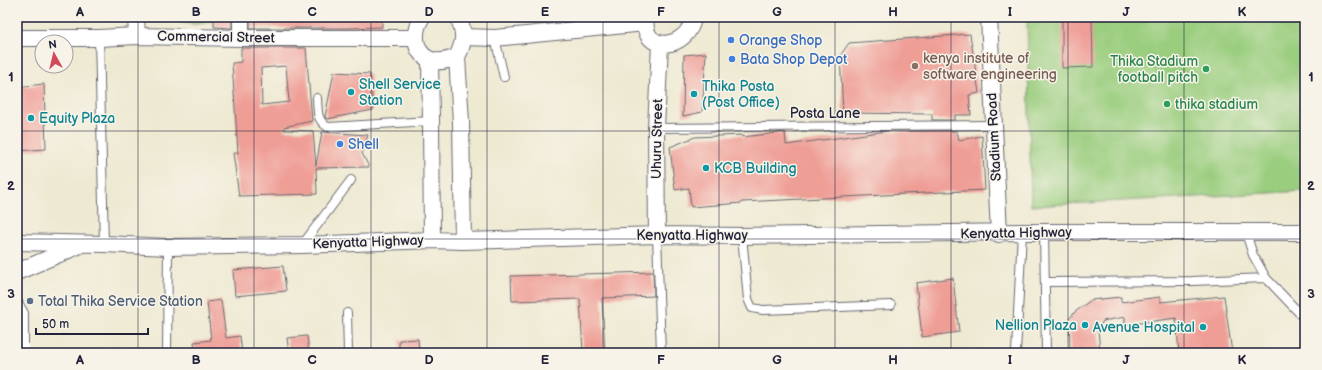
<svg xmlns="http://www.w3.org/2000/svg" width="1322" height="370" font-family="'Balsamiq Sans',sans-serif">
<defs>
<pattern id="park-crowns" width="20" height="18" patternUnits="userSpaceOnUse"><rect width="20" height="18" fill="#9acd7e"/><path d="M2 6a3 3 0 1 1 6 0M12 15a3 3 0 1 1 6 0" fill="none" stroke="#84b06e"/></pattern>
</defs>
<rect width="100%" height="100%" fill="#f7f3e8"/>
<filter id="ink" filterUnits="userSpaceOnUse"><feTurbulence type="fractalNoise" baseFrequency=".025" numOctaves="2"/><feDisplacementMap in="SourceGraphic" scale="8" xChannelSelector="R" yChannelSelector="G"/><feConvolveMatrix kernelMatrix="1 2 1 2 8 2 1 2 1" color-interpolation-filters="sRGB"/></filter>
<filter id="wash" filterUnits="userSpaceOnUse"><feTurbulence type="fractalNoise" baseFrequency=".012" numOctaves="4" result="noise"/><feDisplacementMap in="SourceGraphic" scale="16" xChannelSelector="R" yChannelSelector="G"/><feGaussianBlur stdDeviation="0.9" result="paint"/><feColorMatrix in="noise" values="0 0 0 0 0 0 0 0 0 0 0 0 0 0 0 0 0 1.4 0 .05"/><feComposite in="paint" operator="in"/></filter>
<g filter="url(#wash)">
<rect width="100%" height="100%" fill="#eee9d1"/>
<path fill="url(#park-crowns)" stroke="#5e785c" d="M164 17H221C201 28 184 25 164 17Z"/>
<path fill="#9acd7e" stroke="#5e785c" d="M1027 17H1305V191L1031 206Z"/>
<g id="blocks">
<path fill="#ef9e96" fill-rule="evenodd" d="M214 17H232V28L214 27Z
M250 17H382V27L348 28H250Z
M1062 17H1092L1093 67 1062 68Z
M970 34 979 93 969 95 971 115H955V120H932V114L843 113 840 56 849 43Z
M241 48H306L312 121 284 127V130L313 131 316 166 322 132 368 135 362 153 369 167 316 168 317 194 239 196 233 153H238L232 63 241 62ZM286 66 289 102 262 105 261 68Z
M706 53 702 112 683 116 684 55Z
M334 72 370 74 373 110 327 119 325 117Z
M44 84 46 149 17 151V87Z
M887 131H957L959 140 982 136 985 190 742 202V203L691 207 689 188 675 190 670 147 695 137 742 135V137L785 132 786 145Z
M283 266 286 291 235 296 233 270Z
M653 272 654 296 602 298 605 353H583L580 299 512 301 511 276Z
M953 278 959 332 922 337 916 283Z
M1224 296 1232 353H1179L1176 318 1125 325V317L1103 321 1098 329 1100 353H1070L1069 319 1075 312 1091 300 1121 297V302L1160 297V302Z
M221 300 226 338 240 336 242 353H195L194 342 211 340 207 302Z
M307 336 309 353H289L287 338Z
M418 339 419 353H399V340Z"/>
</g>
</g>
<g filter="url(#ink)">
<use href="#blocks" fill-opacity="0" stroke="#696870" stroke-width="1"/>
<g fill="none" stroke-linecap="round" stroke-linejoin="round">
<g stroke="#696870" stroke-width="10">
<path id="lane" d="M99 38 104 244
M495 38 504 77
M317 98C318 111 316 120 328 127L431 121
M656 128 994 125
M1044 232 1046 353
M1246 233 1253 255 1266 278 1305 319
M657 235 661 353
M742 236 748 299 752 308 763 310 891 305
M303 244 351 180
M1045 282 1192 281 1266 278
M17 301 24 313V353
M347 313 348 353
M167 353 168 247
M1016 353 1022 232"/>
</g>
<g stroke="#696870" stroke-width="18">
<path id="street" d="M136 17 137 36
M241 17V38
M422 17C413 30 413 52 429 59 437 64 449 60 457 57 465 41 465 33 458 17
M646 17C640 56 690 49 693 17
M989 17 999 234
M464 37 495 38 645 23
M17 38H99L137 36 241 38H416
M457 57 461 122 463 241
M430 60 431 121 432 240
M657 235 656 128 660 44
M17 242 104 244 168 247 303 245 432 240 463 241 657 235 742 236 1022 232H1305
M17 272 78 246"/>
</g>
<use href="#lane" stroke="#fff" stroke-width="8"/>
<use href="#street" stroke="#fff" stroke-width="16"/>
</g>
</g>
<path fill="none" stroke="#22223b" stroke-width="1" stroke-opacity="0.55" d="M138 17V353M254 17V353M371 17V353M487 17V353M603 17V353M719 17V353M835 17V353M951 17V353M1068 17V353M1184 17V353M17 131H1305M17 239H1305"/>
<g fill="#3f7fe0" stroke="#f7f3e8" stroke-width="1.5">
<circle cx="731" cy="40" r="4"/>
<circle cx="732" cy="59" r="4"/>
<circle cx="340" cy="144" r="4"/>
</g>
<circle fill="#8d6e63" stroke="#f7f3e8" stroke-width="1.5" cx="915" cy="66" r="4"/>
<g fill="#2e9e5b" stroke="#f7f3e8" stroke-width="1.5">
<circle cx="1206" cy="69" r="4"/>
<circle cx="1167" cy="104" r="4"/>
</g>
<g fill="#0f9aa8" stroke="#f7f3e8" stroke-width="1.5">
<circle cx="351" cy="92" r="4"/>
<circle cx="694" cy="94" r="4"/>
<circle cx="31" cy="118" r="4"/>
<circle cx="706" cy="168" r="4"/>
<circle cx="1085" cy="325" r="4"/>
<circle cx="1203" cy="327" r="4"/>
</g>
<circle fill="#5c6f8a" stroke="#f7f3e8" stroke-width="1.5" cx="30" cy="301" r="4"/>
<g text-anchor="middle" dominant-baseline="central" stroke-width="3" stroke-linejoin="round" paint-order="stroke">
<g font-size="14" fill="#22223b" stroke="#f7f3e8">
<text transform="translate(216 37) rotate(1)">Commercial Street</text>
<text x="825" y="113">Posta Lane</text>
<text transform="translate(994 137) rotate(-93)">Stadium Road</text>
<text transform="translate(657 139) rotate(-89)">Uhuru Street</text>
<text transform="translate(1016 233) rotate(-1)">Kenyatta Highway</text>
<text x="692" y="235">Kenyatta Highway</text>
<text transform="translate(368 242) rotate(-2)">Kenyatta Highway</text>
</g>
<g font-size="14" fill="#366cbe" stroke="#f7f3e8" text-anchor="start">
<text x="739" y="40">Orange Shop</text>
<text x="740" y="59">Bata Shop Depot</text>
<text x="348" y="144">Shell</text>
</g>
<g font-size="14" fill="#785e54" stroke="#f7f3e8" text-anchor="start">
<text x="923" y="58">kenya institute of<tspan x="923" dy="16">software engineering</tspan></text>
</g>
<g font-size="14" fill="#27864d" stroke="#f7f3e8" text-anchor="end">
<text x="1198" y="61">Thika Stadium<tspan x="1198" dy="16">football pitch</tspan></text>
<text x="1175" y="104" text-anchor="start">thika stadium</text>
</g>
<g font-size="14" fill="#0d838f" stroke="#f7f3e8" text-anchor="start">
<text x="359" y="84">Shell Service<tspan x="359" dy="16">Station</tspan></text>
<text x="702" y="86">Thika Posta<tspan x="702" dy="16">(Post Office)</tspan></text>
<text x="39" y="118">Equity Plaza</text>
<text x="714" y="168">KCB Building</text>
<text x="1077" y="325" text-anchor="end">Nellion Plaza</text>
<text x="1195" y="327" text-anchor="end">Avenue Hospital</text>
</g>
<g font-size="14" fill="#4e5e75" stroke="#f7f3e8" text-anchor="start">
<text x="38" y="301">Total Thika Service Station</text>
</g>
</g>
<rect width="1322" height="370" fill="none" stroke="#f7f3e8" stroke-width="44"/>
<g transform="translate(54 54) rotate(352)"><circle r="19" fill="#f7f3e8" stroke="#a29fa3"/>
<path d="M0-3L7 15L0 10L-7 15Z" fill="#d1495b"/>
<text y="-6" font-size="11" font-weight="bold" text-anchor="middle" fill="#22223b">N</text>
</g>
<path d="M36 328v6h112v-6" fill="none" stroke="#22223b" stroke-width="2"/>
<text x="42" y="328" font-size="12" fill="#22223b" stroke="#f7f3e8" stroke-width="3" paint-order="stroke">50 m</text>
<rect x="22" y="22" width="1278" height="326" fill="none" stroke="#22223b" stroke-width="1.5"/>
<g font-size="13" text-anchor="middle" font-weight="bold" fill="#22223b">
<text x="80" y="16">A</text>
<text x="196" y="16">B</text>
<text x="312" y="16">C</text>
<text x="429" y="16">D</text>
<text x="545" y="16">E</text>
<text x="661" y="16">F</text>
<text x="777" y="16">G</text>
<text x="893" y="16">H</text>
<text x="1010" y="16">I</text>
<text x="1126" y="16">J</text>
<text x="1242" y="16">K</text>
<text x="11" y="81">1</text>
<text x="1311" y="81">1</text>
<text x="11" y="190">2</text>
<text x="1311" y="190">2</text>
<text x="11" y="298">3</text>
<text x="1311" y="298">3</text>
<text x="80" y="364">A</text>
<text x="196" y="364">B</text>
<text x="312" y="364">C</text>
<text x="429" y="364">D</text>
<text x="545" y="364">E</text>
<text x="661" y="364">F</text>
<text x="777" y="364">G</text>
<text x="893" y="364">H</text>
<text x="1010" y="364">I</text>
<text x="1126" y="364">J</text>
<text x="1242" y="364">K</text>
</g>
</svg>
